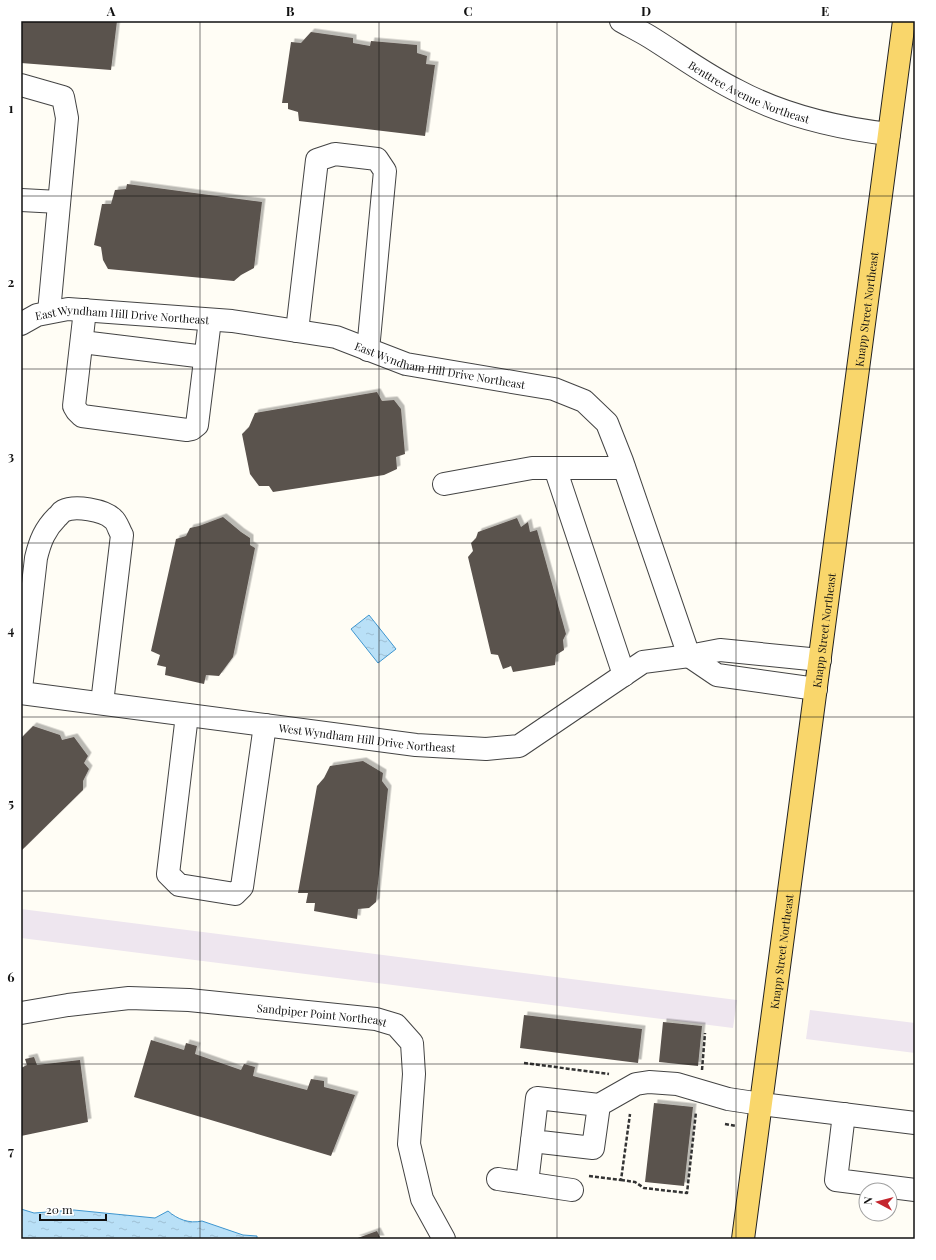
<svg xmlns="http://www.w3.org/2000/svg" width="936" height="1260" font-family="'Playfair Display',serif">
<defs>
<pattern id="water-ripples" width="26" height="14" patternUnits="userSpaceOnUse"><rect width="26" height="14" fill="#b9e0f7"/><path d="M2 4q2-2 4 0t4 0M15 11q2-2 4 0t4 0" fill="none" stroke="#9ebfd3"/></pattern>
<filter id="shadow"><feDropShadow dx="3.5" dy="-3.5" stdDeviation="0" flood-color="#0004"/></filter>
</defs>
<rect width="100%" height="100%" fill="#fffdf5"/>
<path fill="#eee6ef" d="M21 909 737 1000 733 1028 21 938Z
M810 1010 915 1023V1053L806 1039Z"/>
<path fill="url(#water-ripples)" stroke="#3f96cf" d="M369 615 396 649 378 663 351 629Z
M21 1209 34 1213 74 1210 155 1218 168 1211C177 1219 189 1224 202 1221L243 1235 257 1236V1239H21Z"/>
<path fill="#5a524d" filter="url(#shadow)" d="M21 21H117L111 70 21 63Z
M311 32 353 38V43L370 46 371 41 417 45V53L427 56 426 64 435 65 425 136 299 121 298 112 288 109V103H282L291 42 301 43Z
M127 184 262 202 254 268 241 275 234 281 108 269 103 260 101 247 94 245 102 204H111L115 190 126 189Z
M377 392 382 401 394 400 401 409 405 454 396 457 397 469 384 475 273 492 269 486H259L250 474 242 434 249 427 255 413Z
M223 517 241 532 250 538V545L255 548 233 657 219 676 206 675 204 684 165 675 166 667 157 665 160 655 151 651 176 539 186 536 190 528 199 526Z
M517 518 521 527 528 522 530 532 537 530 566 634 563 640 564 650 556 655 555 665 513 672 511 666 503 669 498 655 491 654 468 557 473 551 471 543 476 538 478 532Z
M33 726 60 735 62 740 74 737 88 756 84 763 89 769 83 781V790L21 851V738Z
M363 761 383 773 382 781 388 789 376 902 369 908 358 909 357 919 314 911 315 903H306L308 893H298L317 786 324 778 330 766Z
M524 1015 642 1029 638 1063 520 1048Z
M663 1022 702 1026 698 1066 659 1062Z
M151 1040 184 1050 186 1043 197 1046 195 1054 241 1070 244 1064 255 1067 253 1076 307 1090 311 1079 324 1081V1087L355 1095 331 1156 134 1097Z
M34 1057 37 1065 80 1060 88 1122 21 1136V1068L27 1065 25 1059Z
M654 1103 693 1107 684 1186 645 1182Z
M377 1231 381 1239H355Z"/>
<g fill="none" stroke-linecap="round" stroke-linejoin="round">
<g stroke="#444" stroke-width="24">
<g id="minor">
<path id="s1" d="M621 21C630 26 640 31 650 37 679 55 707 76 738 91 783 115 838 128 889 134"/>
<path d="M21 85 63 97 67 118 49 312"/>
<path d="M21 200 59 202"/>
<path d="M85 310 74 406 77 411 82 416 187 430 192 429 197 425 210 320"/>
<path id="s2" d="M21 324 37 315 68 309 232 321 336 337 406 364 554 389 584 401 607 423 622 461 689 656"/>
<path d="M297 331 317 160 335 154 377 159 385 171 368 350"/>
<path d="M82 342 205 357"/>
<path d="M555 468 624 675"/>
<path d="M444 484 532 468H624"/>
<path d="M689 656 717 675 816 689"/>
<path d="M21 689 36 558C40 541 45 529 57 517 59 516 61 512 63 511 75 505 104 510 113 519 117 522 119 530 122 535L102 703"/>
<path id="s3" d="M21 693 416 745 486 749 519 746 643 662 689 656 720 650 820 660"/>
<path d="M187 715 168 874 179 885 235 894 242 887 265 725"/>
<path id="s4" d="M21 1013 68 1005 129 998 189 1000 376 1019 396 1025 412 1043 414 1074 409 1144 422 1199 444 1239"/>
<path d="M599 1105 593 1148 532 1141 537 1098 599 1105 636 1084 649 1082 677 1084 728 1099 761 1104 915 1123"/>
<path d="M844 1114 836 1180 915 1190"/>
<path d="M498 1179 572 1190"/>
<path d="M527 1183 532 1141"/>
</g>
</g>
<g stroke="#222" stroke-width="24">
<g id="major">
<path id="s5" d="M743 1239 904 21"/>
</g>
</g>
<path stroke="#333" stroke-width="2.5" stroke-dasharray="4 2" stroke-linecap="butt" d="M524 1063 609 1074
M702 1070 705 1033
M725 1124 736 1126
M589 1176 621 1180 630 1114
M621 1180 635 1182 644 1188 687 1193 696 1112"/>
<use href="#minor" stroke="#fff" stroke-width="22"/>
<use href="#major" stroke="#f9d66b" stroke-width="22"/>
</g>
<path fill="none" stroke="#111" stroke-width="1" stroke-opacity="0.55" d="M200 21V1239M379 21V1239M557 21V1239M736 21V1239M21 196H915M21 369H915M21 543H915M21 717H915M21 891H915M21 1064H915"/>
<g text-anchor="middle" dominant-baseline="central" stroke-width="4" stroke-linejoin="round" paint-order="stroke">
<g font-size="11" fill="#111" stroke="#fff">
<text stroke="none"><textPath href="#s1" startOffset="147">Benttree Avenue Northeast</textPath></text>
<text stroke="none"><textPath href="#s5" startOffset="938">Knapp Street Northeast</textPath></text>
<text stroke="none"><textPath href="#s2" startOffset="104">East Wyndham Hill Drive Northeast</textPath></text>
<text stroke="none"><textPath href="#s2" startOffset="428">East Wyndham Hill Drive Northeast</textPath></text>
<text stroke="none"><textPath href="#s5" startOffset="614">Knapp Street Northeast</textPath></text>
<text stroke="none"><textPath href="#s3" startOffset="349">West Wyndham Hill Drive Northeast</textPath></text>
<text stroke="none"><textPath href="#s5" startOffset="290">Knapp Street Northeast</textPath></text>
<text stroke="none"><textPath href="#s4" startOffset="303">Sandpiper Point Northeast</textPath></text>
</g>
</g>
<rect width="936" height="1260" fill="none" stroke="#ffffff" stroke-width="44"/>
<g transform="translate(878 1202) rotate(277)"><circle r="19" fill="#ffffff" stroke="#a0a0a0"/>
<path d="M0-3L7 15L0 10L-7 15Z" fill="#c4262e"/>
<text y="-6" font-size="11" font-weight="bold" text-anchor="middle" fill="#111111">N</text>
</g>
<path d="M40 1214v6h66v-6" fill="none" stroke="#111111" stroke-width="2"/>
<text x="46" y="1214" font-size="12" fill="#111111" stroke="#ffffff" stroke-width="3" paint-order="stroke">20 m</text>
<rect x="22" y="22" width="892" height="1216" fill="none" stroke="#111" stroke-width="1.5"/>
<g font-size="13" text-anchor="middle" font-weight="bold" fill="#111">
<text x="111" y="16">A</text>
<text x="290" y="16">B</text>
<text x="468" y="16">C</text>
<text x="646" y="16">D</text>
<text x="825" y="16">E</text>
<text x="11" y="113">1</text>
<text x="11" y="287">2</text>
<text x="11" y="461">3</text>
<text x="11" y="635">4</text>
<text x="11" y="808">5</text>
<text x="11" y="982">6</text>
<text x="11" y="1156">7</text>
</g>
</svg>
